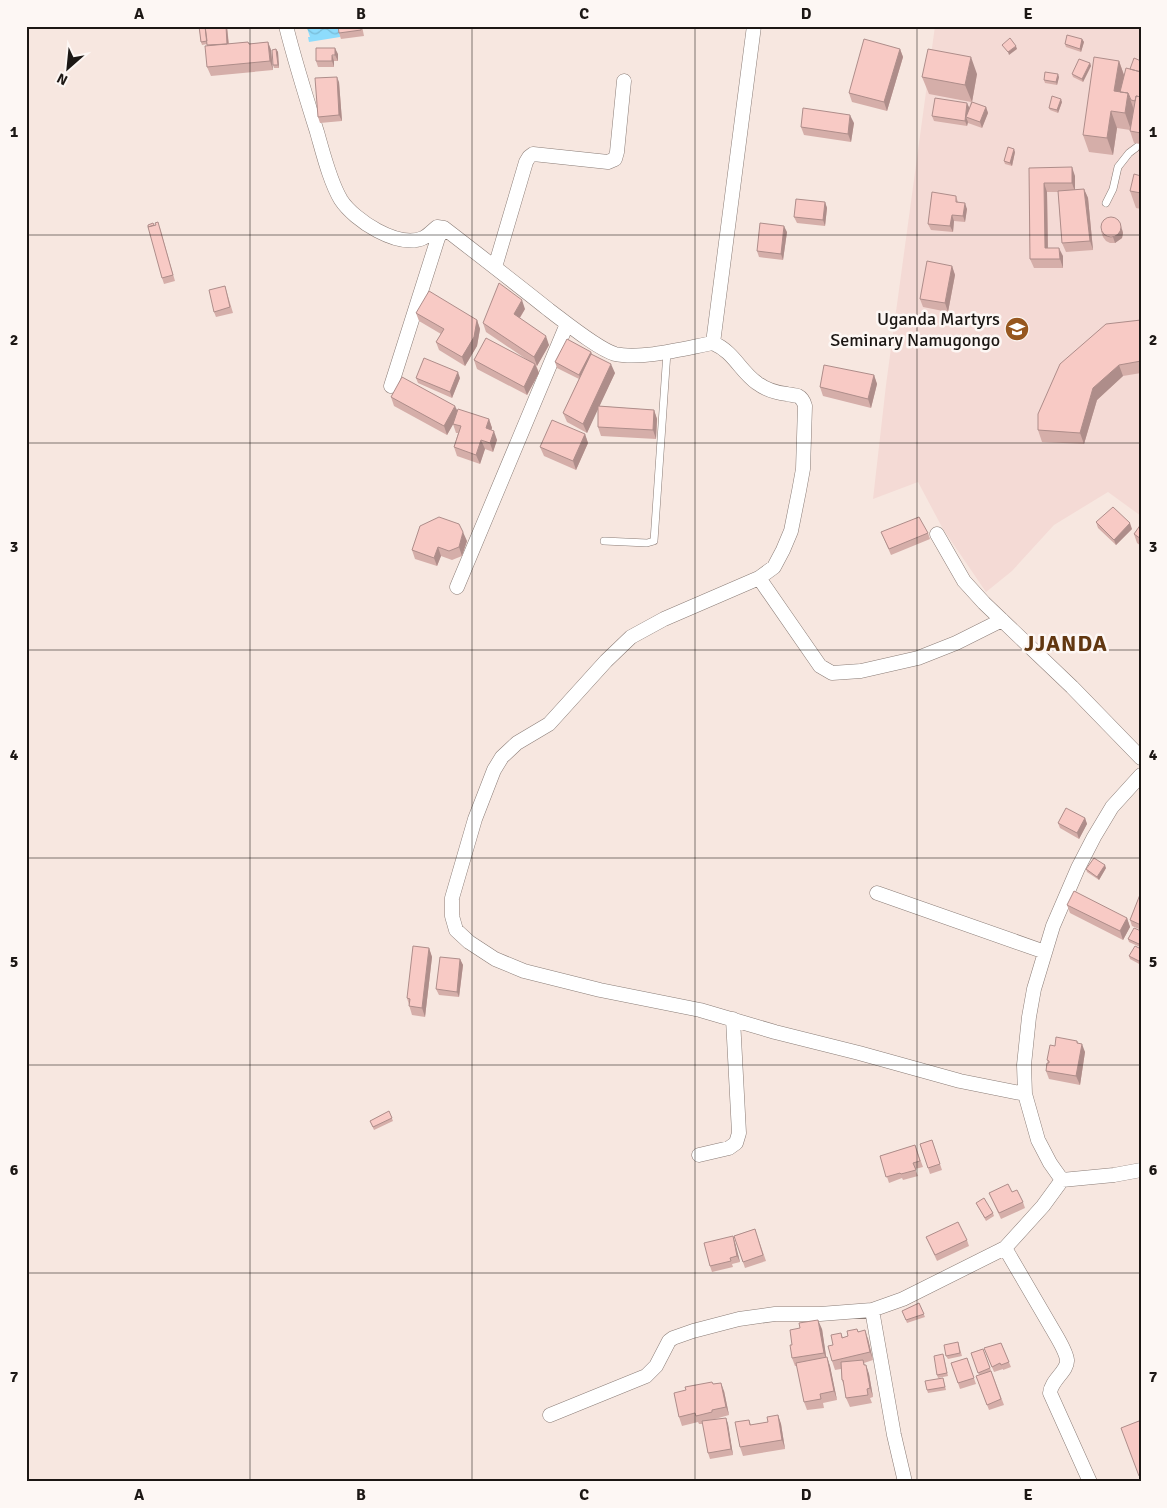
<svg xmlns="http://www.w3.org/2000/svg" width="1167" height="1508" font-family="Signika,sans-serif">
<defs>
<pattern id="water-waves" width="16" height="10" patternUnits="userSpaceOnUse" patternTransform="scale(1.25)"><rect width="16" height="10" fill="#8ddcfc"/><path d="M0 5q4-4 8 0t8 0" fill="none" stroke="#79bcd7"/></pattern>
</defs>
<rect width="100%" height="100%" fill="#f7e7e0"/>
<path fill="#f4dad5" d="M935 26H1141V516L1108 492 1054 525 1012 571 986 592 943 529 918 482 873 499 886 385Z"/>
<path fill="url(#water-waves)" d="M299 26H339L340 37 309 42 308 37H310L307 28 300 29Z"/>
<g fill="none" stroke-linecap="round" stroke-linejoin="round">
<g stroke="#8a7c76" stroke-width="8">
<path id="service" d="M1106 203 1113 189 1118 167 1129 153 1141 144
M604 541 647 543 654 541 667 352"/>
</g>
<g stroke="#8a7c76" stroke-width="15">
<path id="minor" d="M286 26C295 62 306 97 317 132 323 153 330 182 341 200 354 220 398 249 423 238 428 236 433 230 437 227L444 228C479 255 514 282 549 310 565 322 598 349 615 354 641 360 686 348 713 343 734 352 740 371 757 383 765 389 777 393 787 394 790 395 795 395 798 396 802 398 804 402 805 406L803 469 799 491 791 531 783 550 774 567 759 578 664 619 631 637 606 661 549 724 517 743 502 757 494 770 475 819 452 898V916L456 930 469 942 495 959 524 971 600 990 700 1010 775 1032 859 1053 960 1081 1025 1094
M495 267 526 162 529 157 533 154 608 162 615 159 617 152 624 81
M713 343 754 26
M391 386 438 238 444 228
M937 534 964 581 984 603 1072 687 1141 758
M759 578 820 666 832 673 861 671 918 658 956 643 1002 620
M457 587 567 324
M1141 775 1112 807 1094 837 1078 868 1053 926 1034 989 1029 1017 1024 1065 1025 1094 1038 1140 1050 1163 1062 1180 1114 1175 1141 1170
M877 893 1045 952
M699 1155 729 1148 736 1143 739 1133 733 1019
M1005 1248C1020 1274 1035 1299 1050 1325 1055 1334 1066 1350 1067 1360 1068 1371 1051 1380 1050 1393L1090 1482
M872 1310 894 1435 905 1482
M550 1415 646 1376 656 1366 669 1341 673 1338 693 1331 739 1319 775 1314H820L872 1310 903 1299 1005 1248 1043 1206 1062 1180"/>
</g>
<use href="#service" stroke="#fff" stroke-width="7"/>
<use href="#minor" stroke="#fff" stroke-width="14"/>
</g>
<path fill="#d5aea9" d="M199 26H233L227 27 229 44 248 42 249 44 268 42 271 50 273 70 211 76 207 67V44L202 45 201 42Z
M362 26 364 36 341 39 339 33Z
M1082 39 1084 42 1081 52 1066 47 1065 44Z
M276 49 278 52 279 68H274L273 65Z
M900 49 903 57 887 111 852 102 849 93Z
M338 54V61H334V67H318L316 61Z
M1119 61 1124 75 1130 69 1141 61V157L1139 151 1140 144 1134 143 1130 131V130L1117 128 1113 155 1089 152 1083 135Z
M1090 63 1091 66 1083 82 1073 77 1072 74Z
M977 74 972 102 986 107 988 113 982 128 968 123V122L967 126 934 121 932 116 969 108 971 102 929 94 922 77Z
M1059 77 1057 85 1045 83 1044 80Z
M339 82 342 121 320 123 318 117Z
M1062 102 1058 113 1050 110 1049 108Z
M854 123 851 142 804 135 801 127Z
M1015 152 1012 166 1005 164 1004 161Z
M1029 168 1075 176V190L1084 189 1088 198 1093 250 1066 252 1062 243 1058 192H1047L1048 248 1063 256V268H1034L1030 259Z
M1141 176V209L1136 208 1130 191Z
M956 196 958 202 967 209 965 222 954 221 953 232 931 230 928 224Z
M825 202 827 208 825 226 797 223 794 217Z
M154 225 160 228 175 281 164 284 162 278Z
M1122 229 1123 233 1122 238 1115 243H1110L1106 241 1103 237 1101 231Z
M787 232 783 260 759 257 757 251Z
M952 266 955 275 948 312 923 307 920 299Z
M225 286 233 313 216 317 214 312Z
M525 309 520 318 549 345 537 366 536 365 539 373 527 395 477 369 474 360 529 361 486 332 483 323Z
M416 313 477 320 480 329 477 346 465 366 439 350 436 342 441 334 419 321Z
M1141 320V373L1123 376 1097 400 1084 444 1042 442 1038 430Z
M591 352 592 355 615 373 599 406 654 410 657 419 656 439 601 436 598 427V407L587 433 567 422 563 413 579 379 557 368 555 362Z
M874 375 877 384 871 408 823 396 820 387Z
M416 378H460L452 398 418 383Z
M391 397 457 411 489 419 492 428 491 430 497 440 493 452 485 449 480 464 457 456 454 447 458 433H456L453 424 447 435 394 406Z
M585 434 588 443 576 470 544 456 540 447Z
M1096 522 1132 529 1116 545 1098 528Z
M1141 524V546L1137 543 1134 534Z
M881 532 928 533 930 539 891 555Z
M467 541 462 556 452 560 441 556 437 566 415 559 412 550Z
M1085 818 1087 824 1079 839 1060 828 1058 823Z
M1106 868 1099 880 1087 872 1086 869Z
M1141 892V930L1132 926 1130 920Z
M1067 905 1127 918 1130 927 1123 940 1070 913Z
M1141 931V946L1140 947 1129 942 1128 939Z
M429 948 432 957 425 1017 412 1015 407 998Z
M1141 949V965L1130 959 1129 956Z
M460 959 463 965 459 997 439 995 436 989Z
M1077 1041 1085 1052 1080 1085 1049 1079 1046 1071 1048 1063 1047 1060 1055 1046Z
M389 1111 393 1121 374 1130 370 1121Z
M932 1140 942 1170 930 1174 920 1144Z
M915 1145 923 1167 915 1169 918 1176 903 1180 902 1178 889 1183 880 1156Z
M989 1193 1023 1202 1025 1208 1001 1219Z
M976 1203 993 1213 994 1216 986 1221Z
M755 1229 766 1261 745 1268 734 1236Z
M733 1236 740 1262 732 1264 733 1267 712 1272 710 1266Z
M926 1237 967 1240 969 1246 937 1261Z
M919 1303 925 1317 907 1323 902 1311Z
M822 1329 826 1357H827L830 1366 837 1400 823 1403 824 1408 807 1410 804 1402 797 1366H795L792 1358V1345Z
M858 1331 868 1339 873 1360 864 1363 865 1365H866L869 1374 873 1397 870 1398 872 1403 850 1407 846 1398 845 1389 842 1380 841 1369 835 1370 832 1361 841 1333 843 1338 848 1336Z
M958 1342 962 1356 948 1359 946 1356Z
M1001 1343 1011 1367 1003 1370V1369L994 1372 984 1348Z
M983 1349 1004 1405 989 1410 976 1376 979 1375 971 1353Z
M944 1357 948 1376 938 1378 937 1375Z
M967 1358 976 1384 960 1389 951 1363Z
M943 1378 946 1390 928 1393 927 1390Z
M713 1384 724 1391 729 1415 715 1419 726 1418 728 1424 733 1455 710 1459 708 1453 703 1424H699L698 1422 682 1426 679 1417Z
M778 1415 781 1424 785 1449 743 1456 740 1447 749 1420 751 1425 768 1422Z"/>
<path fill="#ae8d8a" d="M226 26H227V27L229 49 227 44Z
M1082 39 1084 42 1081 52 1080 49Z
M268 42 271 50 273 70 270 61Z
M1016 46 1017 49 1009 55 1008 52Z
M335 48 338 54V61L335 55Z
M276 49 278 52 279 68 278 65Z
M900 49 903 57 887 111 884 102Z
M332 55 334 61V67L332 61Z
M971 57 977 74 972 102 965 85Z
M1119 61 1125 78 1122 98 1114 91Z
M1090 63 1091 66 1083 82 1082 79Z
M1058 74 1059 77 1057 85 1056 82Z
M337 77 339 82 342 121 339 115Z
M1128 93 1134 110 1131 130 1125 113Z
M1061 99 1062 102 1058 113 1057 110Z
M967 103 970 109 966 117 968 122 967 126 965 121Z
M986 107 988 113 982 128 980 122Z
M1111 111 1117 128 1113 155 1107 138Z
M850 115 854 123 851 142 848 134Z
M1014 149 1015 152 1012 166 1010 163Z
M1072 167 1075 176V192L1072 183Z
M1044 183 1047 192 1048 257 1045 248Z
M1084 189 1088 198 1093 250 1090 241Z
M825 202 827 208 825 226 823 220Z
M965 203 967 209 965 222 963 216Z
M952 215 954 221 953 232 950 226Z
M1120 223 1123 233 1122 238 1115 243 1113 237Z
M784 226 787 232 783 260 781 254Z
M1059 248 1063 256V268L1060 259Z
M952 266 955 275 948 312 945 303Z
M522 300 525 309 517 322 514 314Z
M477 320 480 329 477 346 465 366 462 357Z
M546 336 549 345 537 366 534 357Z
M591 352 593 358 581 380 579 375Z
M535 364 539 373 527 395 524 387Z
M611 364 615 373 587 433 583 424Z
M1119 365 1123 376 1097 400 1084 444 1080 433 1093 388Z
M458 372 460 378 452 398 450 392Z
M874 375 877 384 871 408 868 399Z
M455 406 459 414 447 435 444 426Z
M654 410 657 419 656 439 653 430Z
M489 419 492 428 489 437 486 428Z
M494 431 497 440 493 452 490 443Z
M585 434 588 443 576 470 573 461Z
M481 440 485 449 480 464 476 455Z
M1130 523 1132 529 1116 545 1114 540Z
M463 532 467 541 462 556 459 547Z
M438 547 441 556 437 566 434 558Z
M1085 818 1087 824 1079 839 1077 833Z
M1105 865 1106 868 1099 880 1097 877Z
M1127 918 1130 927 1123 940 1120 931Z
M429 948 432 957 425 1017 422 1008Z
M460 959 463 965 459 997 457 992Z
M1082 1044 1085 1052 1080 1085 1076 1076Z
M733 1236 735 1242 740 1262 737 1256Z
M818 1320 822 1329 827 1362 824 1353Z
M865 1330 868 1339 873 1360 870 1352Z
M827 1357 830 1366 837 1400 834 1391Z
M866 1365 869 1374 873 1397 870 1388Z
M721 1383 724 1391 729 1415 726 1407Z
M778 1415 781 1424 785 1449 782 1440Z
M726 1418 728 1424 733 1455 731 1449Z"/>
<path fill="#f8cac5" stroke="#ae8d8a" d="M199 26H205L207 41 201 42Z
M205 26H226L227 44 207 45Z
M338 26H361V30L339 33Z
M1067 35 1082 39 1080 49 1065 44Z
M1010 38 1016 46 1008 52 1002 45Z
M864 39 900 49 884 102 849 93Z
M248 42 249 44 268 42 270 61 207 67 205 46Z
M316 48H335V55H332V61H316Z
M276 49 278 65H273L272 50Z
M928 49 971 57 965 85 922 77Z
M1094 57 1119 61 1114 91 1128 93 1125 113 1111 111 1107 138 1083 135Z
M1134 58 1141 61V72L1130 69Z
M1079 59 1090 63 1082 79 1072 74Z
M1126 68 1141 72V97L1136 96 1135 101 1131 100 1128 93 1120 92Z
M1045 72 1058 74 1056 82 1044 80Z
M337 77 339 115 318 117 315 78Z
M1052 96 1061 99 1057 110 1049 108Z
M1136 96 1141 97V133L1130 131Z
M935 98 967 103 965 121 932 116Z
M972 102 986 107 980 122 966 117Z
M803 108 850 115 848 134 801 127Z
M1141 140V152L1139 151Z
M1008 147 1014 149 1010 163 1004 161Z
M1072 167V183H1044L1045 248H1059L1060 259H1030L1029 168Z
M1134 174 1141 176V193L1130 191Z
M1084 189 1090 241 1062 243 1058 191Z
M932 192 956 196V202L965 203 963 216 952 215 950 226 928 224Z
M796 199 825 202 823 220 794 217Z
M1101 227a10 10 0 1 1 20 0a10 10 0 1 1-20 0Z
M158 222 173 275 162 278 148 227 156 225 155 223Z
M153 223 154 225 148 227V225Z
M760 223 784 226 781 254 757 251Z
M927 261 952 266 945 303 920 299Z
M499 283 522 300 514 314 546 336 534 357 483 323Z
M225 286 230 307 214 312 209 290Z
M429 291 477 320 474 337 462 357 436 342 444 329 416 313Z
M1141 320V361L1119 365 1093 388 1080 433 1038 430V414L1060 364 1106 324Z
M486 338 535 364 524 387 474 360Z
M567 339 591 352 579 375 555 362Z
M591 354 611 364 583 424 563 413Z
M424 358 458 372 450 392 416 378Z
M824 365 874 375 868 399 820 387Z
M402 377 455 406 444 426 391 397Z
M598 406 654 410 653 430 598 427Z
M458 409 489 419 486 428 494 431 490 443 481 440 476 455 454 447 461 426 453 424Z
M552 420 585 434 573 461 540 447Z
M1113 507 1130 523 1114 540 1096 522Z
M439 517 459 524 463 532 459 547 449 551 438 547 434 558 412 550 420 526Z
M919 517 928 533 889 549 881 532Z
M1141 524V539L1134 534Z
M1066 808 1085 818 1077 833 1058 823Z
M1094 858 1105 865 1097 877 1086 869Z
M1074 891 1127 918 1120 931 1067 905Z
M1141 892V925L1130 920Z
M1134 928 1141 931V941L1139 944 1128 939Z
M413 946 429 948 422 1008 409 1006 410 999 407 998Z
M1135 946 1141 949V962L1129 956Z
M440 957 460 959 457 992 436 989Z
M1056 1037 1077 1041V1043L1082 1044 1076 1076 1046 1071 1047 1063H1049V1061L1047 1060 1050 1045 1055 1046Z
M389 1111 392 1118 373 1127 370 1121Z
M932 1140 940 1164 928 1168 920 1144Z
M915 1145 920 1161 913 1163 916 1170 901 1174 900 1173 886 1177 880 1156Z
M1008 1184 1012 1192 1017 1190 1023 1202 999 1213 989 1193Z
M984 1198 993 1213 985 1218 976 1203Z
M958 1222 967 1240 935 1255 926 1237Z
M755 1229 763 1255 743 1262 734 1236Z
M733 1236 737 1256 730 1258 731 1261 710 1266 704 1243Z
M919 1303 924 1314 906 1320 902 1311Z
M818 1320 824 1353 792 1358 790 1345H792L790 1330 800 1328 799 1323Z
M857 1329 858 1332 865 1330 870 1352 832 1361 828 1346 833 1345 831 1335 841 1333 842 1338 848 1336 847 1331Z
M958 1342 960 1353 946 1356 944 1345Z
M1001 1343 1009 1362 1001 1365 1000 1363 992 1367 984 1348Z
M983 1349 990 1368 978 1373 971 1353Z
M943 1354 947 1373 937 1375 934 1356Z
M827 1357 834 1391 820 1394 821 1399 804 1402 796 1363Z
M967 1358 974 1378 958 1383 951 1363Z
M863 1360 864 1365H866L870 1388 867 1389 868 1395 846 1398 843 1380H842L841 1362Z
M991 1371 1001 1399 987 1405 976 1376Z
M943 1378 945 1387 927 1390 925 1381Z
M712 1382 713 1384 721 1383 726 1407 712 1410V1412L696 1416 695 1413 679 1417 674 1393 686 1390 685 1387Z
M778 1415 782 1440 740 1447 735 1422 749 1420 750 1425 768 1422 767 1417Z
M726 1418 731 1449 708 1453 702 1421Z
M1139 1421 1141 1426V1475L1139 1476 1121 1428Z"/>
<path fill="none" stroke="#1c1714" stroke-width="1" stroke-opacity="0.55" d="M250 26V1482M472 26V1482M695 26V1482M917 26V1482M26 235H1141M26 443H1141M26 650H1141M26 858H1141M26 1065H1141M26 1273H1141"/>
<defs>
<g id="university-disc" transform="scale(1.25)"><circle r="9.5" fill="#96571f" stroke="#fdf7f4"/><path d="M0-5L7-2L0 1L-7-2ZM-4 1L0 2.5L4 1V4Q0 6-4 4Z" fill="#fff"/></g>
</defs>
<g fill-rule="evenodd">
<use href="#university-disc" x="1017" y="329"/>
</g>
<g text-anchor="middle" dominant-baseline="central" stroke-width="5" stroke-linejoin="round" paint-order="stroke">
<g font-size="18" fill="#1c1714" stroke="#fdf7f4" text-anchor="end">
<text x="1000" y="319">Uganda Martyrs<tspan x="1000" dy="21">Seminary Namugongo</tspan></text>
</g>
<g font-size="22" font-weight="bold" letter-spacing="1" fill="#623710" stroke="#fdf7f4">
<text x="1066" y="643">JJANDA</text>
</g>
</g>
<rect width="1167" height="1508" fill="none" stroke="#fdf7f4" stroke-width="55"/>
<g transform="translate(68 68) rotate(207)" stroke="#fdf7f4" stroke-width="4" paint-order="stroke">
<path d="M0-4L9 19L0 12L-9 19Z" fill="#1c1714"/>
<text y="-8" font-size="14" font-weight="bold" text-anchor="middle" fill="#1c1714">N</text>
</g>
<rect x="28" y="28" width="1112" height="1452" fill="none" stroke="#1c1714" stroke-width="2"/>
<g font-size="16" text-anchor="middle" font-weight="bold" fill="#1c1714">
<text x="139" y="19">A</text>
<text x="361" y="19">B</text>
<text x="584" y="19">C</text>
<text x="806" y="19">D</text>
<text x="1028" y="19">E</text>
<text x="14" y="137">1</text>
<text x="1153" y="137">1</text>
<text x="14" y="345">2</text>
<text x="1153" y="345">2</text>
<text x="14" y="552">3</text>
<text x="1153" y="552">3</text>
<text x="14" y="760">4</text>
<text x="1153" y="760">4</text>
<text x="14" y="967">5</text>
<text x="1153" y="967">5</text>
<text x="14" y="1175">6</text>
<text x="1153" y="1175">6</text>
<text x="14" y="1382">7</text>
<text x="1153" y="1382">7</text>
<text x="139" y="1500">A</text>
<text x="361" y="1500">B</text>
<text x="584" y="1500">C</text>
<text x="806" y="1500">D</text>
<text x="1028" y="1500">E</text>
</g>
</svg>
